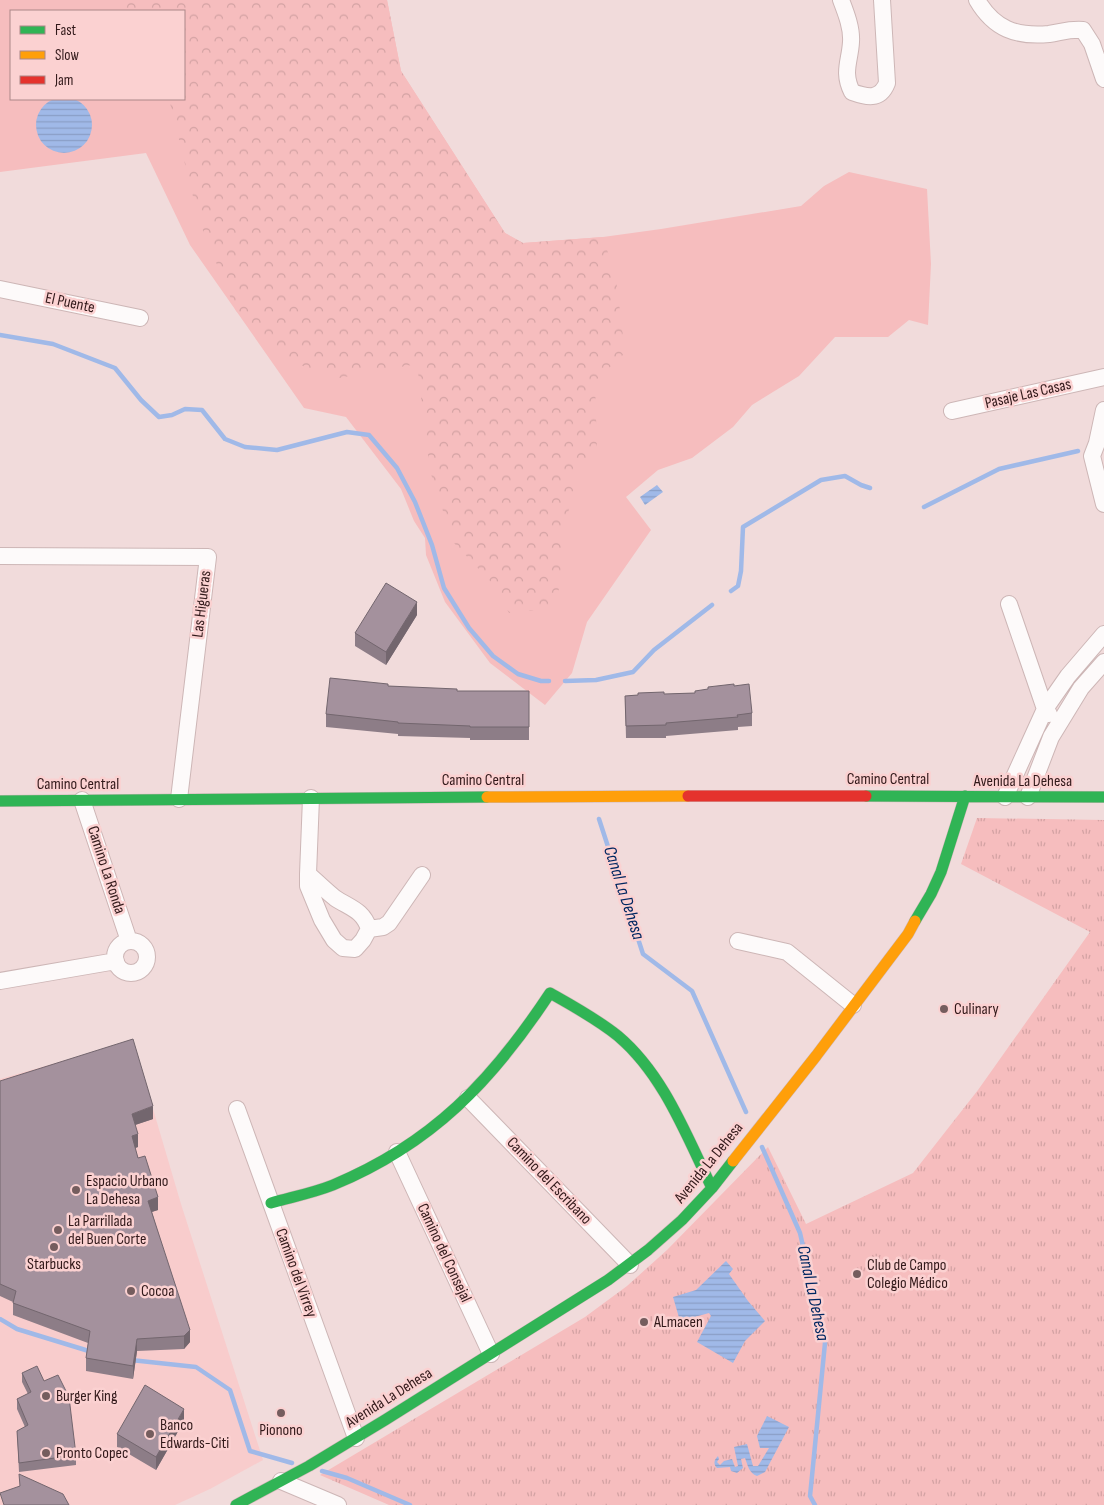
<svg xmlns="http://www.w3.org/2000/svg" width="1104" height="1505" font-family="'Sofia Sans Condensed',sans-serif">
<defs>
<pattern id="forest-crowns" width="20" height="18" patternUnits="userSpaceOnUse" patternTransform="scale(1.25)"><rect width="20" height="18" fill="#f6bdbe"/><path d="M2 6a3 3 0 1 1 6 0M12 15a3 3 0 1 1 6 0" fill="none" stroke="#d3a2a3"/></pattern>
<pattern id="park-tufts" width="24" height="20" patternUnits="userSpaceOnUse" patternTransform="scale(1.25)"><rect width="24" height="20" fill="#f6bdbe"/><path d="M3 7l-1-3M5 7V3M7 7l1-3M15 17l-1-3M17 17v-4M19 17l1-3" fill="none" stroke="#d3a2a3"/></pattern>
<pattern id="water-rules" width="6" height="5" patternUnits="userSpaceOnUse" patternTransform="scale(1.25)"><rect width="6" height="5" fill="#a0b9e8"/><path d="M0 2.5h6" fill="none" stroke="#8a9ec6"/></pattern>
</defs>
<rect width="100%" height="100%" fill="#f1dbdb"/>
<path fill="#f8cccc" d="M133 1041 181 1204 263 1460 210 1489 175 1505H0V1079Z"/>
<path fill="#f6bdbe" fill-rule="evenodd" d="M0 0H387L401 71 505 233 523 243 603 237 661 229 801 206 824 186 849 172 927 189 931 264 928 325 909 320 888 337H835L799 376 752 405 733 427 692 458 658 470 626 497 651 530 587 622 572 673 545 705 490 663 445 602 426 555 425 538 414 521 401 489 346 417 304 408 190 245 146 153 0 172ZM11 11H184V99H11Z"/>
<path fill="url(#forest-crowns)" d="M122 0H387L401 71 505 233 523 243 603 237 616 278 625 353 595 381 597 451 575 480 564 533 557 608 509 613 491 582 453 542 430 471 417 364 339 378 294 363 236 311 199 221 169 99H184V11H128Z"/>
<path fill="url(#park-tufts)" d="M977 818 1104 820V1505H389L320 1475 585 1317 627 1286 667 1250 768 1147 806 1224 913 1173 978 1090 1090 932 961 864Z"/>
<path fill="url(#water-rules)" d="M36 125a28 28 0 1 1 56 0a28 28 0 1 1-56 0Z
M657 485 663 492 645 505 640 497Z
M726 1261 733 1269 729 1274 748 1301 765 1321 745 1341 733 1363 697 1342 711 1316 709 1313 680 1321 673 1297 696 1290Z
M767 1416 789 1427 765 1472 757 1476C749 1473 748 1466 745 1458L741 1459 743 1468 737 1473 731 1471 730 1467 717 1468C713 1464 714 1460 718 1456L719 1459 717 1462 720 1465 724 1461 732 1459 735 1467 738 1466 734 1447 747 1444 753 1466H758L769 1448H760L757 1436Z"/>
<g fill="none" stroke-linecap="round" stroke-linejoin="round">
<path stroke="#a0b9e8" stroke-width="4.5" d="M0 335 53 344 115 368 141 400 159 417 172 415 185 409 202 410 225 439 245 447 277 450 347 432 369 435 397 468 415 502 432 545 444 588 469 628 493 656 518 674 541 681H549
M924 507 999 469 1078 451
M731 591 738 586 741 571 743 527 821 480 845 476 861 485 870 488
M565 681 596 680 633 672 654 650 712 605
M599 819 643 954 692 991 746 1112
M762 1147 800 1233 825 1343 812 1476 810 1496 815 1505
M0 1319 17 1329 92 1352
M131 1360 196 1367 230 1390 250 1451 292 1463
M322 1471 347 1478 410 1505"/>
<g stroke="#cdb6b6" stroke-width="18">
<path id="street" d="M841 0C846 13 852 28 851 42 850 61 842 72 852 92 866 97 880 101 887 83L882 0
M977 0C994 29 1016 37 1049 34 1062 32 1069 29 1083 30L1092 44 1104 79
M0 289 140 318
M1104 410 1097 443 1092 456 1104 504
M952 411 1104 377
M0 556 208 557 179 799
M1009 604 1045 709 1049 714
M1005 797 1045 709 1068 676 1104 634
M1028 797 1051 737 1081 688 1104 662
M82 800 129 941
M308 874C317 882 326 891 335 898 350 908 363 910 369 929L363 940 355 949 343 948 334 940 322 920 308 886V874L311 798
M369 929 383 927 389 923 422 875
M738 941 787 952 853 1005
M115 957a16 16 0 1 1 32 0a16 16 0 1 1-32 0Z
M0 981 116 961
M468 1098 630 1265
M237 1109 356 1438
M397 1152 491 1354
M281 1481 338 1505"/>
</g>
<g stroke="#cdb6b6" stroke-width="12">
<path id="fast" d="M866 796 1104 797
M0 801 487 797
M915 921 931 894 941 872 965 796
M271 1203C292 1197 313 1193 333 1185 432 1144 492 1081 550 993 573 1006 597 1019 618 1036 664 1075 686 1135 712 1188
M236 1505 309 1466 385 1420 608 1280 648 1250 682 1220 712 1188 733 1161"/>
</g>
<g stroke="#cdb6b6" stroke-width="12">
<path id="slow" d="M487 797 688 796
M733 1161 816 1056 908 934 915 921"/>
</g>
<g stroke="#cdb6b6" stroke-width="12">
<path id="jam" d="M688 796H866"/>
</g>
<use href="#street" stroke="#fdfafa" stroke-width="16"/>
<use href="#fast" stroke="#30b455" stroke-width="11"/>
<use href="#slow" stroke="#ff9f0a" stroke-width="11"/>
<use href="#jam" stroke="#e5322d" stroke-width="11"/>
</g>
<path fill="#8d7d87" d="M417 615 386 665 355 646V633Z
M388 686 457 691H529V740H470V738L398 736V734L326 727V714Z
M734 686 752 713V726L738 727V730L666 736V738H626L625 696 695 693Z
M0 1081 153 1119 135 1125 138 1147 135 1148 138 1158 158 1210 152 1212 190 1342 184 1349 137 1351 133 1379 86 1371V1358L88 1343 13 1315V1302L0 1296Z
M22 1373 44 1381 76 1455V1465L19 1472 17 1431 25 1427 17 1409V1399L28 1394 22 1382Z
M184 1421 156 1470 117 1447V1434Z"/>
<path fill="#73666e" d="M417 602V615L386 665V652Z
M153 1106V1119L132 1126V1114Z
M138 1134V1147L132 1149V1136Z
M158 1197V1210L148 1213V1201Z
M190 1330V1342L184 1349V1336Z
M137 1339V1351L133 1379V1366Z
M184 1409V1421L156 1470V1457Z"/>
<path fill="#a4919d" stroke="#73666e" d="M386 583 417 602 386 652 355 633Z
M330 678 388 684V686L457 689V691H529V727H470V726L398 723V722L326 714Z
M734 684V686L749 684 752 713 737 715 738 717 666 723V725L626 726 625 696 638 695V693L664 692V694L695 693V691L708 689V687Z
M133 1039 153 1106 132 1114 138 1134 132 1136 138 1158 145 1156 158 1197 148 1201 190 1330 184 1336 137 1339 133 1366 86 1358 90 1331 13 1303 16 1291 0 1284V1081Z
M37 1366 44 1381 58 1375 69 1397 76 1455 19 1463 17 1431 28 1425 17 1399 31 1392 22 1373Z
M145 1385 184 1409 156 1457 117 1434Z
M19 1474 63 1494 69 1505H4L0 1493 20 1486Z"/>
<g fill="#755d5e" stroke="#fbd1d1" stroke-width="2">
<circle cx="944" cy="1009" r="5"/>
<circle cx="76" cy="1190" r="5"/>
<circle cx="58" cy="1230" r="5"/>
<circle cx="54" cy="1247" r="5"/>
<circle cx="857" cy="1274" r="5"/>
<circle cx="131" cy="1291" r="5"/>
<circle cx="644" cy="1322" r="5"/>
<circle cx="46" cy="1396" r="5"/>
<circle cx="281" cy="1413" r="5"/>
<circle cx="150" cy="1434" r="5"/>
<circle cx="46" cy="1453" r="5"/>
</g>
<g text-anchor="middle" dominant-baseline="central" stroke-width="5" stroke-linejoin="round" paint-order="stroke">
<g font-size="16" fill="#32191a" stroke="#fbd1d1">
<text transform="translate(70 303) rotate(12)">El Puente</text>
<text transform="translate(1028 394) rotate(-13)">Pasaje Las Casas</text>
<text transform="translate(202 604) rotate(-83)">Las Higueras</text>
<text x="888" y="779">Camino Central</text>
<text x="483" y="780">Camino Central</text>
<text x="1023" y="781">Avenida La Dehesa</text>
<text x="78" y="784">Camino Central</text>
<text transform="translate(106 870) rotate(72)">Camino La Ronda</text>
<text transform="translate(709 1163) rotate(-51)">Avenida La Dehesa</text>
<text transform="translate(549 1181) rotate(46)">Camino del Escribano</text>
<text transform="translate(444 1253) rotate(65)">Camino del Consejal</text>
<text transform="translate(296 1273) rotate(70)">Camino del Virrey</text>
<text transform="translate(389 1398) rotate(-32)">Avenida La Dehesa</text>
</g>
<g font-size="16" fill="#32191a" stroke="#fbd1d1" text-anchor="start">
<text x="954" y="1009">Culinary</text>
<text x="86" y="1181">Espacio Urbano<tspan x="86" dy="18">La Dehesa</tspan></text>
<text x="68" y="1221">La Parrillada<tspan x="68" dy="18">del Buen Corte</tspan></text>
<text x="54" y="1264" text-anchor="middle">Starbucks</text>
<text x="867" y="1265">Club de Campo<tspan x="867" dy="18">Colegio Médico</tspan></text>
<text x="141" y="1291">Cocoa</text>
<text x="654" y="1322">ALmacen</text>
<text x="56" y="1396">Burger King</text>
<text x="160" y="1425">Banco<tspan x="160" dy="18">Edwards-Citi</tspan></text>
<text x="281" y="1430" text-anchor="middle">Pionono</text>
<text x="56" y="1453">Pronto Copec</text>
</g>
<g font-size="18" font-style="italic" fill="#002761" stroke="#fbd1d1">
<text transform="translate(624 893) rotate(72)">Canal La Dehesa</text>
<text transform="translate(813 1293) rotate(78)">Canal La Dehesa</text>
</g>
</g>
<rect x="10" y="10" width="175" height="90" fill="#fbd1d1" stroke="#ab8788"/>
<rect x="20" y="26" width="25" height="8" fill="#30b455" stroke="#ab8788"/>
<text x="55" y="35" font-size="15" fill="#32191a">Fast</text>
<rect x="20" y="51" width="25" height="8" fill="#ff9f0a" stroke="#ab8788"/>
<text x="55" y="60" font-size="15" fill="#32191a">Slow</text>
<rect x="20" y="76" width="25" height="8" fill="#e5322d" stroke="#ab8788"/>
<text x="55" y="85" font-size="15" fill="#32191a">Jam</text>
</svg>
